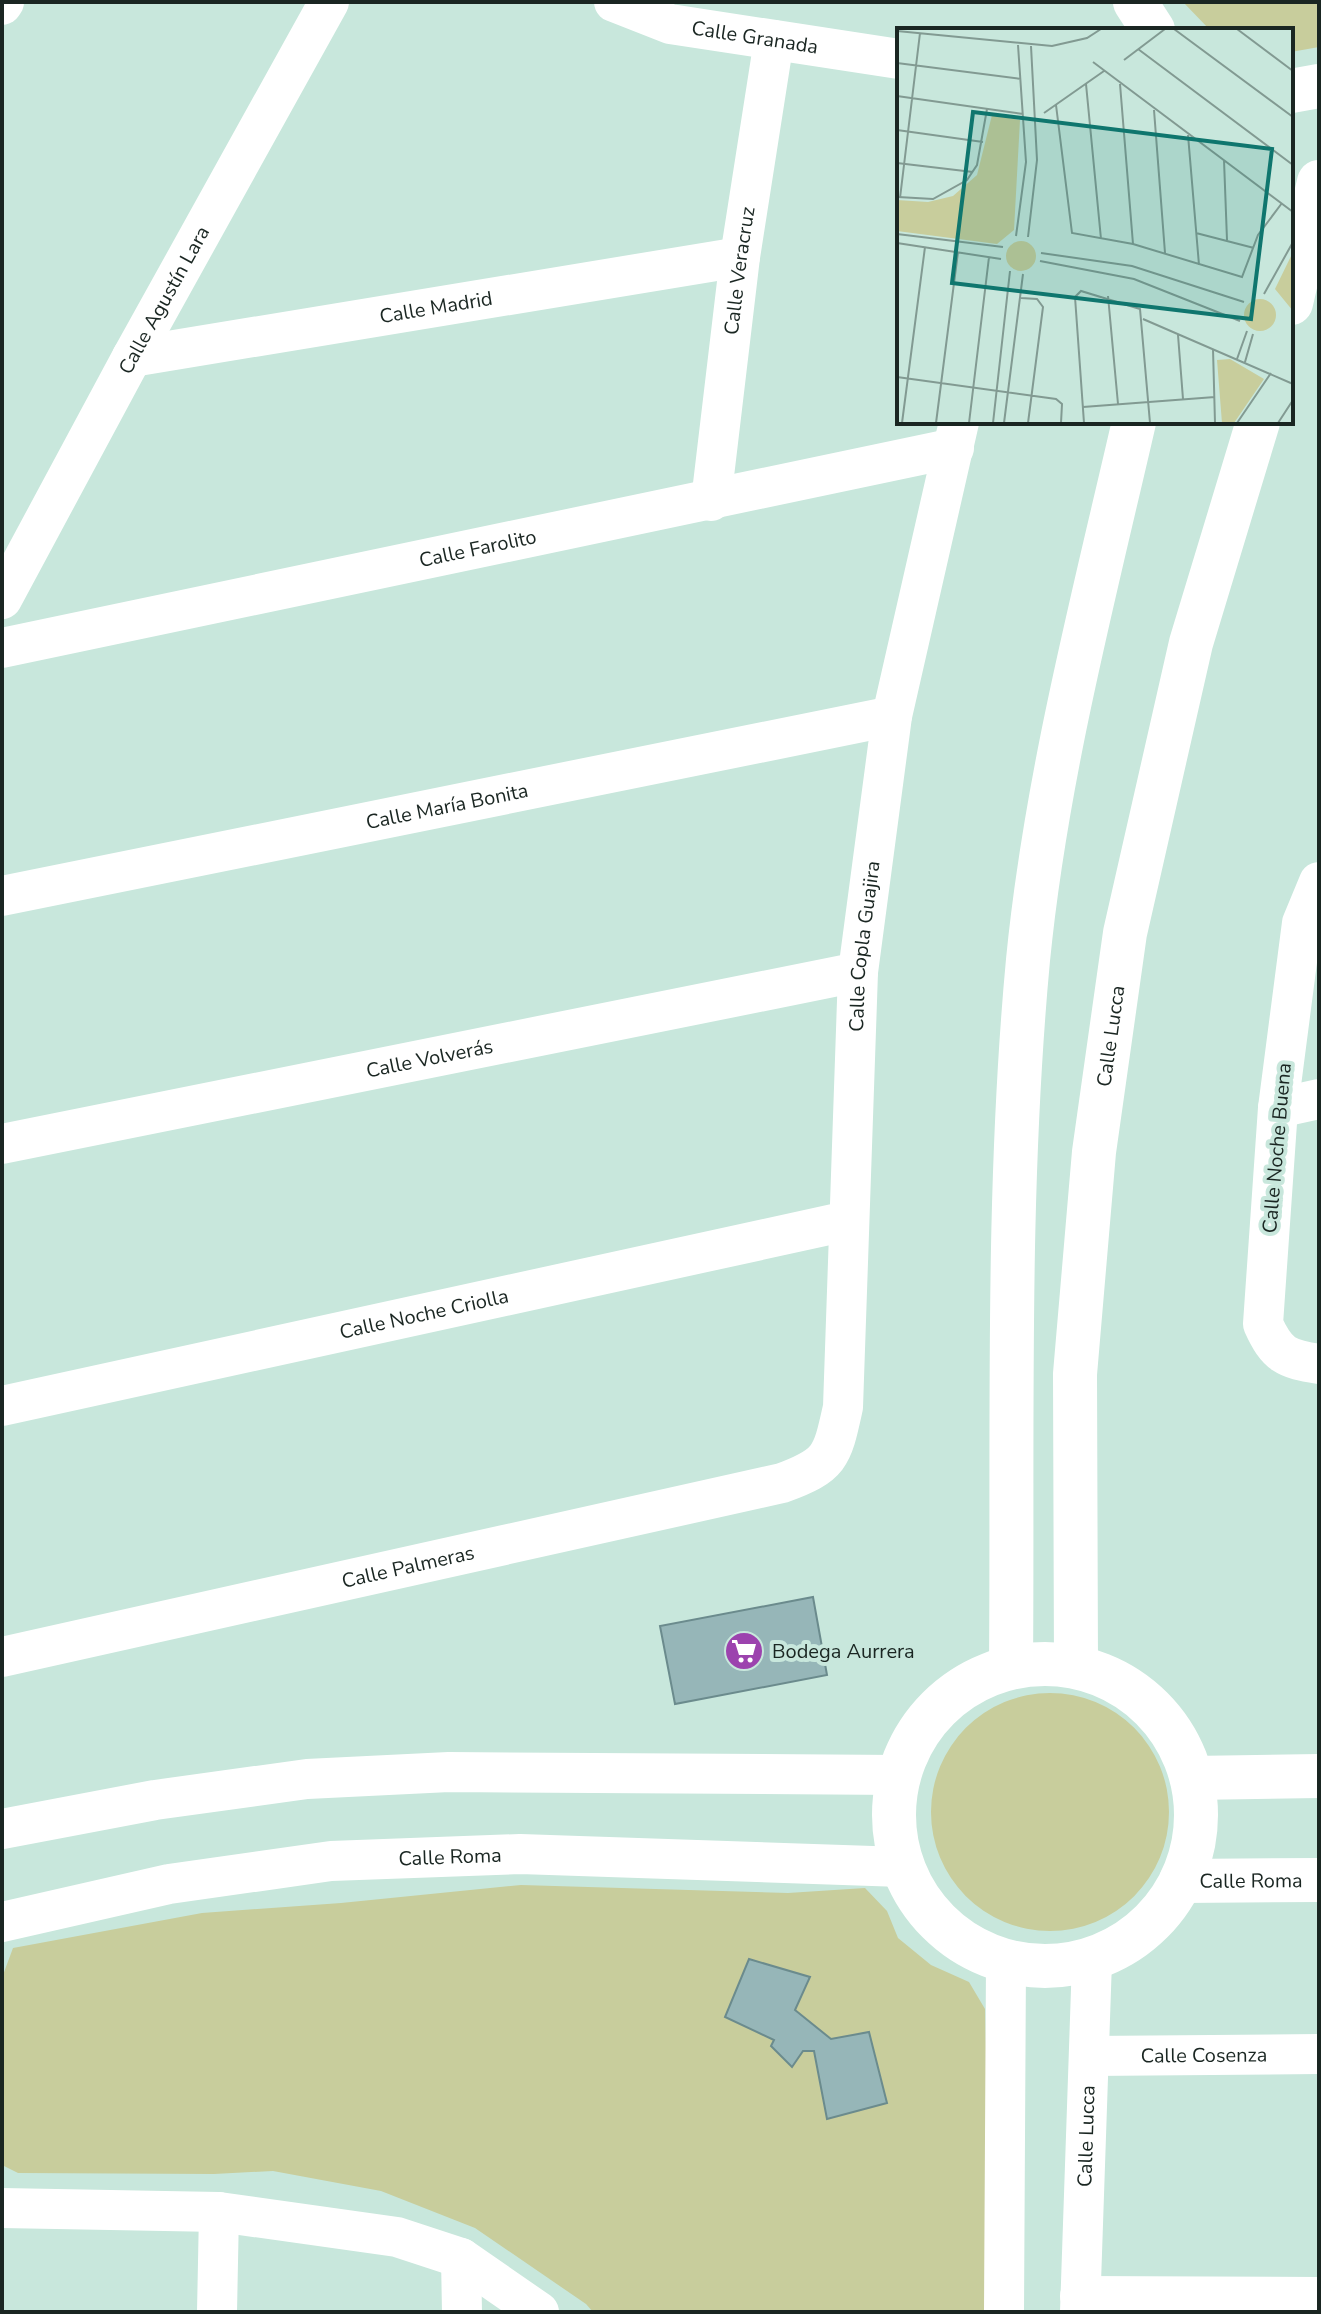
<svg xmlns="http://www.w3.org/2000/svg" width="1321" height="2314" font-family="'Nunito Sans',sans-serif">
<rect width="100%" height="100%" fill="#c8e7dc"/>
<path fill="#c8cd9c" d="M1183 2H1319V47L1291 52V30H1210Z
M931 1812a119 119 0 1 1 238 0a119 119 0 1 1-238 0Z
M521 1885 788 1893 865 1888 887 1911 898 1938 931 1965 969 1982 985 2009 988 2127 985 2312H593L586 2304 475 2228 381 2191 273 2171 214 2174 18 2173 2 2165V1994L3 1975 13 1948 202 1913 341 1903Z"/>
<path fill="#96b6b8" stroke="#6b8b8d" stroke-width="2" d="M813 1597 827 1675 675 1704 660 1626Z
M749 1959 810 1977 795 2010 831 2039 869 2032 887 2103 827 2119 814 2051H803L792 2067 771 2046 774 2040 725 2017Z"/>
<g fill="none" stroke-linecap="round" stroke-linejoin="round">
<g stroke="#fff" stroke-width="40">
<path id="s1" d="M614 2 670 24 899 59"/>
<path d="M2 5 4 2"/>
<path id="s2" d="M132 357 740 257"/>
<path id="s3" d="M711 501 740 257 774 40"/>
<path id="s4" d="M2 599 132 357 329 2"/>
<path id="s5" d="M2 648 954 448"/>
<path d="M1319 882 1302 923 1278 1108 1263 1324C1277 1355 1286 1359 1319 1364"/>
<path id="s6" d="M2 896 892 716"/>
<path d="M1278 1108 1319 1099"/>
<path id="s7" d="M2 1144 858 972"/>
<path id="s8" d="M2 1406 847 1221"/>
<path id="s9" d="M2 1657 782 1483C831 1465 832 1457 843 1407L858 972 892 716 959 422"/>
<path d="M2 1829 155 1800 307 1779 449 1772 899 1775"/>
<path id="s10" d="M2 1922 169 1884 331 1861 520 1854 902 1867"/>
<path id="s11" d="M1090 2056 1319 2054"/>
<path d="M2 2208 219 2212 397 2237 461 2258 539 2312"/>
<path d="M461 2258 462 2312"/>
<path d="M1080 2296 1319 2297"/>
<path d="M217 2312 219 2212"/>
<path d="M1004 2312 1006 1962"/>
<path id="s12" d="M1080 2312 1092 1960"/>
</g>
<g stroke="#fff" stroke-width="44">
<path d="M1135 2 1153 30"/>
<path d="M1291 91 1319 86"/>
<path d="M1291 303 1319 182"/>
<circle cx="1045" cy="1815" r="151"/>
<path id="s13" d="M1076 1666 1075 1374 1094 1152 1125 933 1191 643 1258 422"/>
<path d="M1011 1667C1013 1432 1006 1195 1028 960 1046 778 1093 600 1134 422"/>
<path d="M1192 1778 1319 1776"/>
<path id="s14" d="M1181 1881 1319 1880"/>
</g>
</g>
<defs>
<g id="supermarket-disc" transform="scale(2)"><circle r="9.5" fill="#9c43ae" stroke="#c8e7dc"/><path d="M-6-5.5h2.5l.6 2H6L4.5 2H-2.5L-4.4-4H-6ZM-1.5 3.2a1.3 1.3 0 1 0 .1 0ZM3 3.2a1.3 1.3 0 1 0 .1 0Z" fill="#fff"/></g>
</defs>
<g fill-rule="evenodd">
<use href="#supermarket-disc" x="744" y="1651"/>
</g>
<g text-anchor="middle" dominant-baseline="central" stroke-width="8" stroke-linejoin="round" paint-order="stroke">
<g font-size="20" fill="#1a2622" stroke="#c8e7dc">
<text stroke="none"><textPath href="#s1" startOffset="146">Calle Granada</textPath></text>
<text stroke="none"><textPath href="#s3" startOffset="232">Calle Veracruz</textPath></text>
<text stroke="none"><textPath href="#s4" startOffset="340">Calle Agustín Lara</textPath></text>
<text stroke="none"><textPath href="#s2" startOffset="308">Calle Madrid</textPath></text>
<text stroke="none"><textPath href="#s5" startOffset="486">Calle Farolito</textPath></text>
<text stroke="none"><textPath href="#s6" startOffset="454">Calle María Bonita</textPath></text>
<text stroke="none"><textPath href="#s9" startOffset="1366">Calle Copla Guajira</textPath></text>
<text stroke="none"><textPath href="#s13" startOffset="632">Calle Lucca</textPath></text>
<text stroke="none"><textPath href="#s7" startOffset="436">Calle Volverás</textPath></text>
<text transform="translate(1277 1148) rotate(-85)">Calle Noche Buena</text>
<text stroke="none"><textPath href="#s8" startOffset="432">Calle Noche Criolla</textPath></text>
<text stroke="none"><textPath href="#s9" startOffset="416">Calle Palmeras</textPath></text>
<text stroke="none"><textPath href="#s10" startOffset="454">Calle Roma</textPath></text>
<text stroke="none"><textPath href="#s14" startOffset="70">Calle Roma</textPath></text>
<text stroke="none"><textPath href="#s11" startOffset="114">Calle Cosenza</textPath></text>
<text stroke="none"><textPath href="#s12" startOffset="176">Calle Lucca</textPath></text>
</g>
<g font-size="20" fill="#1a2622" stroke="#c8e7dc" text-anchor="start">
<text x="772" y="1651">Bodega Aurrera</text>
</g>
</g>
<g transform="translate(897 28)">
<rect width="396" height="396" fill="#c8e7dc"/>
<path d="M95 87 123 92 117 202 100 216 0 203V172L31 174 56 168 80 147ZM109 228a15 15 0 1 1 30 0a15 15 0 1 1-30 0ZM396 224V283L378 261ZM347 287a16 16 0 1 1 32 0a16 16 0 1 1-32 0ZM333 331 367 351 337 395H325L320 332Z" fill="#c8cd9c"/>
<path fill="none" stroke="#829a92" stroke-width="2" d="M277 1 396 89M340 1 396 43M0 3 155 18 190 10 204 1M241 21 396 137M227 32 268 1M196 34 396 184M0 35 124 51M189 56 204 211M223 56 236 216M0 68 126 86M159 77 175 205 236 216 345 249 361 207 385 175M257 82 268 225M147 85 207 43M0 102 86 114M291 107 302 237M327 132 330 212M0 135 76 144M1 169 36 171 70 152 80 137 90 81M3 170 23 5M299 205 357 220M0 206 106 219M119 208 129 134 121 17M131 209 140 132 134 18M0 215 104 231M144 225 235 238 347 274M143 233 237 251 343 293M367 266 396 214M211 268 221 376M124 270 140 271 146 279 131 395M246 291 396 356M281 307 286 371M316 321 318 395M340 331 350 303M348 334 356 306M0 349 159 371 165 376 164 395M186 379 318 369M5 395 28 219M39 395 61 224M72 395 92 229M96 395 113 243M107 395 126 246M187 395 178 269 184 263 243 281 253 395M340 395 374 345M381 395 396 372"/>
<path fill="#0f766e" fill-opacity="0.15" stroke="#0f766e" stroke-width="4" d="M76 84 375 121 354 291 55 255Z"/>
<rect width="396" height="396" fill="none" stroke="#1a2622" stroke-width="4"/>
</g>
<rect width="1321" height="2314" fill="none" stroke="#1a2622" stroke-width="8"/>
</svg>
